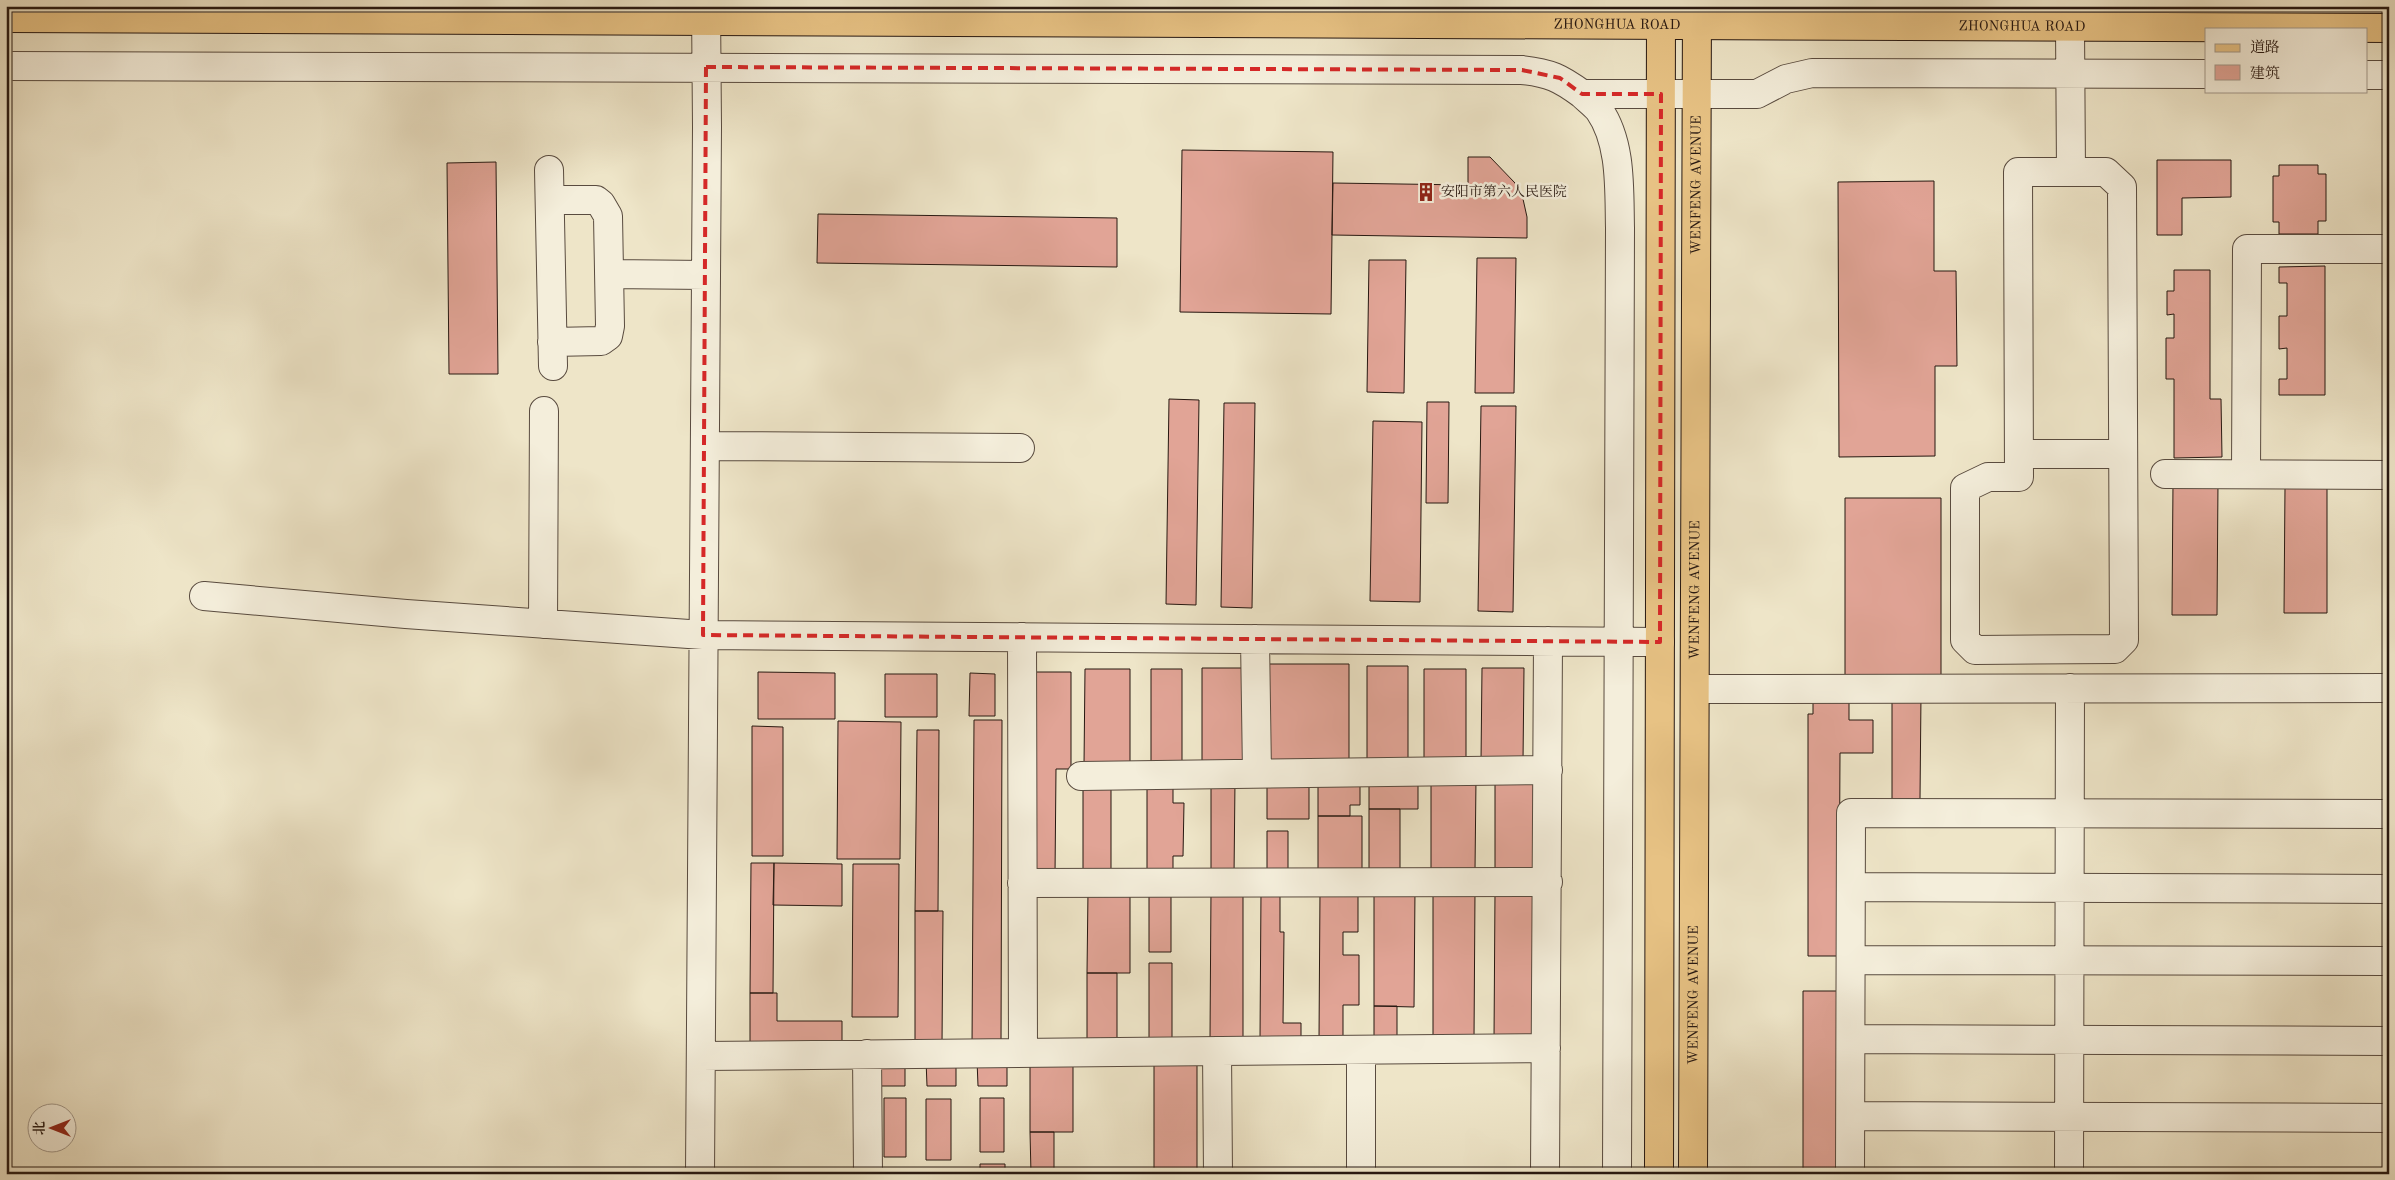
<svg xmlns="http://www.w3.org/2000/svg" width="2395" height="1180" font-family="'Old Standard TT','Noto Serif SC',serif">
<rect width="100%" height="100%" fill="#eee5c8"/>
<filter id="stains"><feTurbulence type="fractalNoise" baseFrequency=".004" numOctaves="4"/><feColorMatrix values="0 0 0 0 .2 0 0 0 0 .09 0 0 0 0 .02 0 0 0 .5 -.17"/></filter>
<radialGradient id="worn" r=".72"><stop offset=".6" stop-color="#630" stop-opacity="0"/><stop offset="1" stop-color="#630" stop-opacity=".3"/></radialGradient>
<path fill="#e1a496" stroke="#271811" d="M1182 150 1333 152 1331 314 1180 312Z
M1468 157H1490L1515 183 1523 199 1527 217V238L1332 235 1333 183 1468 185Z
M2157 160H2231V197L2182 198V235H2157Z
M496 162 498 374H449L447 163Z
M2279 165H2318V174H2326V221H2318V234H2279V222H2273V176H2279Z
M1934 181V271H1956L1957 366H1935V456L1839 457 1838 182Z
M818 214 1117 218V267L817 263Z
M1477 258H1516L1514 393H1475Z
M1369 260H1406L1404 393 1367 392Z
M2325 266V395H2279V379H2287V348L2279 349V316H2287V283H2279V267Z
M2174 270H2210V399H2221L2222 457 2174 458V379H2166V338H2174V314L2167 315V291H2174Z
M1169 399 1199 400 1196 605 1166 604Z
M1427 402H1449L1448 503H1426Z
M1224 403H1255L1252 608 1221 607Z
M1481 406H1516L1513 612 1478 611Z
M1373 421 1422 422 1420 602 1370 601Z
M2173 482H2218L2217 615H2172Z
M2285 487 2327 488V613H2284Z
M1845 498H1941V675H1845Z
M1267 664H1349V760H1266Z
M1367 666H1408V761H1367Z
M1202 668H1243V765H1202Z
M1482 668H1524L1523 761H1481Z
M1085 669H1130V766H1084Z
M1151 669H1182V763H1151Z
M1424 669H1466V761H1424Z
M758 672 835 673V719H758Z
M1032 672H1071V769H1056L1055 875H1032Z
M970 673 995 674V716H969Z
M885 674H937V717H885Z
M1892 695H1921L1920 799H1892Z
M1813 697H1849V720H1873V753H1840L1839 956H1808V714H1813Z
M974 720H1002L1001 1047H972Z
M838 721 901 722 900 859H837Z
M752 726 783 727V856H752Z
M917 730H939L938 911H915Z
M1267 776H1309V819H1267Z
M1318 777 1360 778V805H1350V816H1318Z
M1369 777H1418V809H1369Z
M1431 779H1476L1475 870H1431Z
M1211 781H1235L1234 876H1211Z
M1495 781H1538V872L1495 871Z
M1083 784H1111V876H1083Z
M1147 785H1173V803H1184L1183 856H1173V876H1147Z
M1369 809H1400V869H1369Z
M1318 816H1362V872H1318Z
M1267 831H1288V869H1267Z
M751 863H774L773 993H750Z
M774 863 842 864V906L773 905Z
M853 864H899L898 1017H852Z
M1211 890H1243V1039H1210Z
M1261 890H1280V932H1284L1283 1023H1301V1039H1260Z
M1320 890H1358V932H1343V955H1359V1005H1343V1040H1319Z
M1374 890H1415L1414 1007 1374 1006Z
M1433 890 1475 891 1474 1040H1433Z
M1088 891H1130V973H1087Z
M1495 891H1540V1040H1494Z
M1149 896H1171V952H1149Z
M915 911H943L942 1046H915Z
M1149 963H1172V1045H1149Z
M1087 973H1117V1048H1087Z
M1803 991H1843L1842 1174H1803Z
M750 993H777V1021H842V1045H750Z
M1374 1006H1397V1040H1374Z
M877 1060H905V1086H877Z
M926 1060H956V1086H927Z
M977 1060H1007V1086H978Z
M1154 1060H1197V1174H1154Z
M1073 1061V1132H1030V1062Z
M884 1098H906V1157H884Z
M980 1098H1004V1152H980Z
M926 1099H951V1160H926Z
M1030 1132H1054V1174H1031Z
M980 1164H1005V1174H980Z
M883 1171H911V1174H883Z"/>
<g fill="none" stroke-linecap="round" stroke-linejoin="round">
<g stroke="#594b3f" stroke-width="30">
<path id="minor" d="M2070 27 2071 172
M6 66 1522 70C1550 73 1560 78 1582 94H1757L1786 79 1812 73 2206 74
M2366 75H2389
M1582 94C1587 99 1594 104 1599 110 1622 143 1619 190 1620 228L1617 1174
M549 170 553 366
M2018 172H2106L2122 187 2124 640 2115 649 1975 650 1965 640V488L1988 477H2019Z
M550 200H596L601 204 608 216 610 326 608 336 601 341 552 342
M609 274 706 275
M705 446 1020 448
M2019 454H2123
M2165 474 2389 475
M2246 474 2247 249H2389
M204 596 406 614 703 635 1660 642
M543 624 544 411
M1022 637 1023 1053
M1255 639 1257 773
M1695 689 2389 688
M1081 776 1548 770
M1022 883 1548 882
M1851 887 2389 889
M1851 960 2389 961
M1851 1039 2389 1041
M1217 1051 1218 1174
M867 1054 868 1174
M701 1056 1546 1048
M1851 1116 2389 1118
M700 1174 707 127 706 6
M1361 1174V1050
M1545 1174 1548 641
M1850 1174 1851 813 2389 814
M2069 1174 2070 688"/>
</g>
<g stroke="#271811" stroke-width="30">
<g id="major">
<path d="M1659 1174 1661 6"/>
<path id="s1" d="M1693 1174 1697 6"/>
</g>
</g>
<g stroke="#271811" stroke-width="30">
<g id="highway">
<path id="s2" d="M6 18 2389 28"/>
</g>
</g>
<use href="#minor" stroke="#f4eedb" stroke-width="28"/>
<use href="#major" stroke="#e7c284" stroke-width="28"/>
<use href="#highway" stroke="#e7c284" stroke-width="28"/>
</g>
<path fill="none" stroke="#d62828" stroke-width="4" stroke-dasharray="10 6" stroke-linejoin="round" d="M706 67 1522 70 1560 78 1582 94H1661L1660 642 703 635Z"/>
<defs>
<g id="building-bare" transform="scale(1.5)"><path d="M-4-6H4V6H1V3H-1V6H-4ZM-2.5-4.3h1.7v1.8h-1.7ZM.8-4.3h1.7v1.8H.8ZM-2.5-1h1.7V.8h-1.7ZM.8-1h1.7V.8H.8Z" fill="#8f2418" stroke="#f4eedb" stroke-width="2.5" paint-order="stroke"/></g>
</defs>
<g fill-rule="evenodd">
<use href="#building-bare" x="1426" y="192"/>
</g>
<g text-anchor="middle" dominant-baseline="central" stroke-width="5" stroke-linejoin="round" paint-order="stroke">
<g font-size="14" fill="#271811" stroke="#f4eedb">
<text stroke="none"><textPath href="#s2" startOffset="1611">ZHONGHUA ROAD</textPath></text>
<text stroke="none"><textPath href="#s2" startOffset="2016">ZHONGHUA ROAD</textPath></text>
<text stroke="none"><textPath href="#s1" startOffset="989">WENFENG AVENUE</textPath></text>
<text stroke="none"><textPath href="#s1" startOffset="584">WENFENG AVENUE</textPath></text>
<text stroke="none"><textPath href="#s1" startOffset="179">WENFENG AVENUE</textPath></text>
</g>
<g font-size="14" fill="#271811" stroke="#f4eedb" text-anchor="start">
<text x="1441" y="192">安阳市第六人民医院</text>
</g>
</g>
<rect width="2395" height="1180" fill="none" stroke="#eee5c8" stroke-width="25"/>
<rect x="8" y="8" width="2380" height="1165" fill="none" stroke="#271811" stroke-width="2.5"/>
<rect x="12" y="12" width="2370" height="1155" fill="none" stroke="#271811"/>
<rect x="2205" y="28" width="162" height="65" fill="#f4eedb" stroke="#a2988a"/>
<rect x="2215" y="44" width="25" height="8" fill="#e7c284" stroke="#a2988a"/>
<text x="2250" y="52" font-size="15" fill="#271811">道路</text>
<rect x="2215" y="65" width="25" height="15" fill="#e1a496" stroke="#a2988a"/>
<text x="2250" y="78" font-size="15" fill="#271811">建筑</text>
<g transform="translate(52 1128) rotate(270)"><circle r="24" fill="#f4eedb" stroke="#a2988a"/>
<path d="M0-4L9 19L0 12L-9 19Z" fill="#8f2418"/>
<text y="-8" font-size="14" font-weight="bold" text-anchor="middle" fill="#271811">北</text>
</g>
<rect width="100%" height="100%" filter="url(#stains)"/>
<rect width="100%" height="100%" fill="url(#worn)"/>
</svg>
